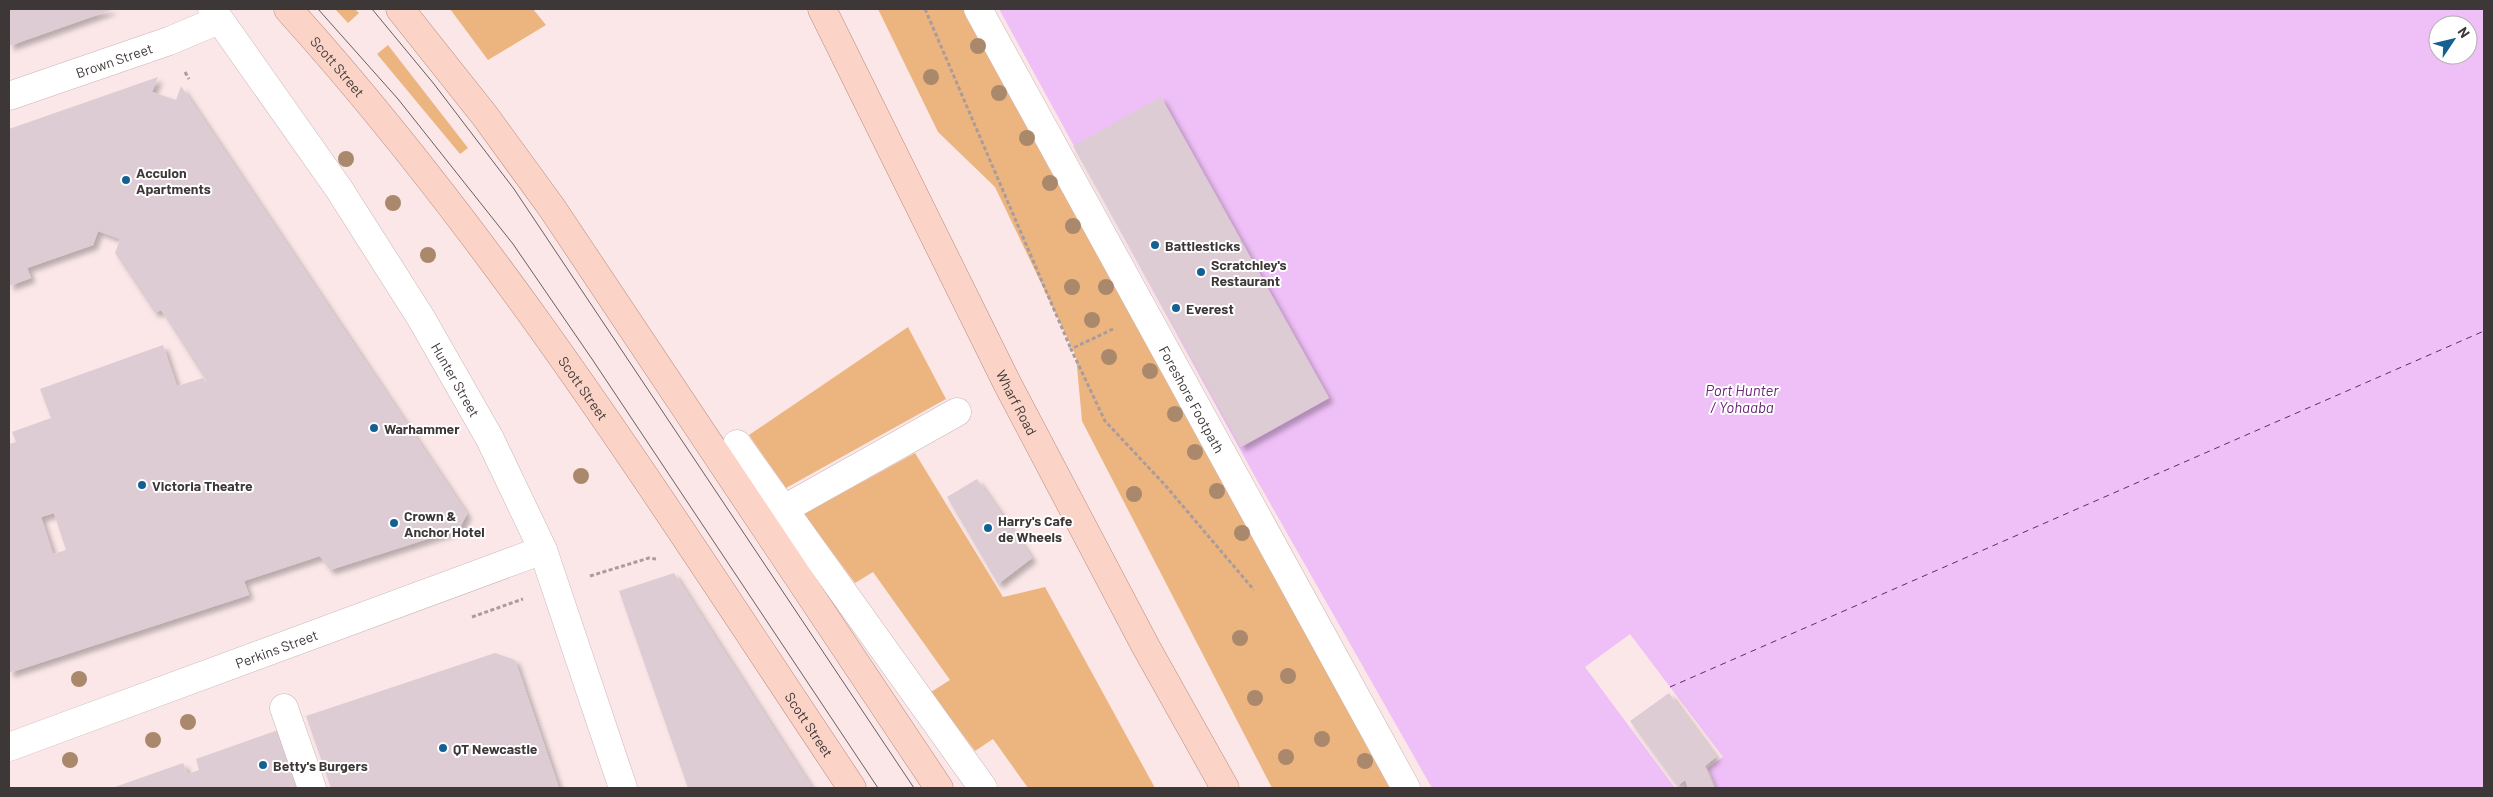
<svg xmlns="http://www.w3.org/2000/svg" width="2493" height="797" font-family="Barlow,sans-serif">
<defs>
<filter id="shadow"><feDropShadow dx="4.5" dy="4.5" stdDeviation="2.5" flood-color="#0004"/></filter>
</defs>
<rect width="100%" height="100%" fill="#fbe7e8"/>
<path fill="#ecb580" d="M335 9H355L359 13 348 23Z
M450 9H533L546 25 488 60Z
M878 9H965L1395 788H1272L1082 421 1076 356 995 187 938 132Z
M388 45 468 148 460 154 377 54Z
M908 327 946 399 786 488 749 435Z
M915 453 1003 597 1045 587 1155 788H1028L993 739 975 751 931 692 950 680 873 572 855 583 804 514Z"/>
<path fill="#efbff7" fill-rule="evenodd" d="M999 9H2484V788H1432L1258 482ZM2438 25H2468V55H2438Z"/>
<path fill="#fbe7e8" d="M1630 634 1723 757 1708 768 1716 788H1687L1686 785 1682 788H1675L1585 667Z"/>
<g fill="none" stroke-linecap="round" stroke-linejoin="round">
<path stroke="#692375" stroke-width="1" stroke-dasharray="6 5" stroke-linecap="butt" d="M1670 687 2484 331"/>
</g>
<path fill="#ddccd4" fill-rule="evenodd" filter="url(#shadow)" d="M9 9H114L9 46Z
M158 77 152 92 176 100 181 86 467 514 459 529 330 570 320 556 244 581 249 595 9 673V444L16 442 12 432 51 418 40 389 163 345 177 386 203 378 210 387 161 310 155 313 115 253 120 239 98 231 93 245 27 268 31 278 9 286V129ZM54 513 66 550 53 554 41 517Z
M1161 97 1329 398 1241 447 1073 146Z
M977 479 1032 558 998 584 947 497Z
M674 573 745 684 812 788H688L619 591Z
M495 653 515 660 559 788H331L306 716Z
M1669 693 1716 757 1705 766 1714 788H1689L1685 780 1677 786 1630 721Z
M278 730 298 788H112L183 763 188 774 199 770 196 759Z"/>
<g fill="none" stroke-linecap="round" stroke-linejoin="round">
<g stroke="#c8b6b7" stroke-width="29">
<g id="minor">
<path id="s1" d="M212 9 339 189 421 318 490 439 543 550 623 788"/>
<path id="s2" d="M978 9 1406 788"/>
<path id="s3" d="M9 96 169 41 219 20"/>
<path d="M737 444 983 788"/>
<path d="M770 517 957 412"/>
<path d="M284 708 312 788"/>
<path id="s4" d="M9 747 543 550"/>
</g>
</g>
<g stroke="#b78b7d" stroke-width="29">
<g id="major">
<path id="s5" d="M288 9C503 247 674 522 852 788"/>
<path d="M400 9 485 116 552 208 939 788"/>
<path id="s6" d="M822 9 1008 385 1146 647 1225 788"/>
</g>
</g>
<path stroke="#aa9c9d" stroke-width="3" stroke-dasharray="4 2.5" stroke-linecap="butt" d="M925 9 1071 349
M185 72 189 79
M1113 329 1071 349 1105 421 1165 485 1254 590
M590 576 649 558 656 559
M472 617 523 599"/>
<use href="#minor" stroke="#fff" stroke-width="28"/>
<use href="#major" stroke="#fbd4c7" stroke-width="28"/>
<path stroke="#685e5f" stroke-width="1" d="M318 9 398 99 513 244 592 359 878 788
M372 9 434 84 514 189 914 788"/>
</g>
<g fill="#a9886b">
<circle cx="978" cy="46" r="8"/>
<circle cx="931" cy="77" r="8"/>
<circle cx="999" cy="93" r="8"/>
<circle cx="1027" cy="138" r="8"/>
<circle cx="346" cy="159" r="8"/>
<circle cx="1050" cy="183" r="8"/>
<circle cx="393" cy="203" r="8"/>
<circle cx="1073" cy="226" r="8"/>
<circle cx="428" cy="255" r="8"/>
<circle cx="1072" cy="287" r="8"/>
<circle cx="1106" cy="287" r="8"/>
<circle cx="1092" cy="320" r="8"/>
<circle cx="1109" cy="357" r="8"/>
<circle cx="1150" cy="371" r="8"/>
<circle cx="1175" cy="414" r="8"/>
<circle cx="1195" cy="452" r="8"/>
<circle cx="581" cy="476" r="8"/>
<circle cx="1217" cy="491" r="8"/>
<circle cx="1134" cy="494" r="8"/>
<circle cx="1242" cy="533" r="8"/>
<circle cx="1240" cy="638" r="8"/>
<circle cx="1288" cy="676" r="8"/>
<circle cx="79" cy="679" r="8"/>
<circle cx="1255" cy="698" r="8"/>
<circle cx="188" cy="722" r="8"/>
<circle cx="1322" cy="739" r="8"/>
<circle cx="153" cy="740" r="8"/>
<circle cx="1286" cy="757" r="8"/>
<circle cx="70" cy="760" r="8"/>
<circle cx="1365" cy="761" r="8"/>
</g>
<g fill="#156093" stroke="#fff" stroke-width="2">
<circle cx="126" cy="180" r="5"/>
<circle cx="1155" cy="245" r="5"/>
<circle cx="1201" cy="272" r="5"/>
<circle cx="1176" cy="308" r="5"/>
<circle cx="374" cy="428" r="5"/>
<circle cx="142" cy="485" r="5"/>
<circle cx="394" cy="523" r="5"/>
<circle cx="988" cy="528" r="5"/>
<circle cx="443" cy="748" r="5"/>
<circle cx="263" cy="765" r="5"/>
</g>
<g text-anchor="middle" dominant-baseline="central" stroke-width="4" stroke-linejoin="round" paint-order="stroke">
<g font-size="14" fill="#3e3737" stroke="#fff">
<text stroke="none"><textPath href="#s3" startOffset="111">Brown Street</textPath></text>
<text stroke="none"><textPath href="#s5" startOffset="76">Scott Street</textPath></text>
<text stroke="none"><textPath href="#s1" startOffset="444">Hunter Street</textPath></text>
<text stroke="none"><textPath href="#s5" startOffset="481">Scott Street</textPath></text>
<text stroke="none"><textPath href="#s2" startOffset="445">Foreshore Footpath</textPath></text>
<text stroke="none"><textPath href="#s6" startOffset="439">Wharf Road</textPath></text>
<text stroke="none"><textPath href="#s4" startOffset="285">Perkins Street</textPath></text>
<text stroke="none"><textPath href="#s5" startOffset="886">Scott Street</textPath></text>
</g>
<g font-size="14" font-weight="bold" fill="#3e3737" stroke="#fff" text-anchor="start">
<text x="136" y="172">Acculon<tspan x="136" dy="16">Apartments</tspan></text>
<text x="1165" y="245">Battlesticks</text>
<text x="1211" y="264">Scratchley's<tspan x="1211" dy="16">Restaurant</tspan></text>
<text x="1186" y="308">Everest</text>
<text x="384" y="428">Warhammer</text>
<text x="152" y="485">Victoria Theatre</text>
<text x="404" y="515">Crown &amp;<tspan x="404" dy="16">Anchor Hotel</tspan></text>
<text x="998" y="520">Harry's Cafe<tspan x="998" dy="16">de Wheels</tspan></text>
<text x="453" y="748">QT Newcastle</text>
<text x="273" y="765">Betty's Burgers</text>
</g>
<g font-size="15" font-style="italic" fill="#692375" stroke="#fff">
<text x="1742" y="390">Port Hunter<tspan x="1742" dy="17">/ Yohaaba</tspan></text>
</g>
</g>
<rect width="2493" height="797" fill="none" stroke="#3e3737" stroke-width="20"/>
<g transform="translate(2453 40) rotate(55)"><circle r="24" fill="#ffffff" stroke="#b2afaf"/>
<path d="M0-4L9 19L0 12L-9 19Z" fill="#156093"/>
<text y="-8" font-size="14" font-weight="bold" text-anchor="middle" fill="#3e3737">N</text>
</g>
</svg>
